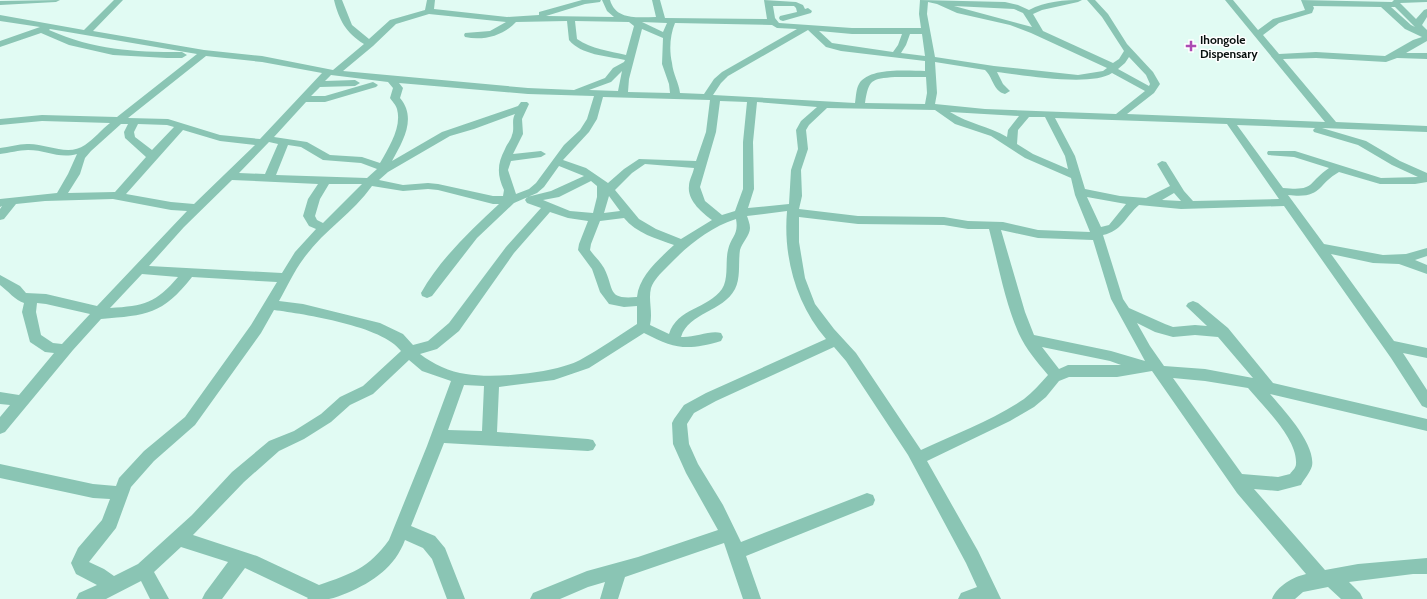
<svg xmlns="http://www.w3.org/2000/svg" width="1427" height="599" font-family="Cabin,sans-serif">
<rect width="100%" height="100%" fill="#e1fbf3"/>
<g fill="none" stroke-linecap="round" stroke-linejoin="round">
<path fill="#8ac5b4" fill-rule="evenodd" d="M60 0 56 2 0 5V1Z
M114 0H123L93 31 204 50 262 56 333 70 364 44C346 33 339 20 334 0H342L352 25 369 39 390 20 425 10 427 0H435L434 9 507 17 539 15V12L582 0H601L600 2 585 4 546 16 614 17 607 11 602 0H610C616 21 639 17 656 17L652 0H660L665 18 767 19 764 0 796 2 803 5 805 9 808 8 812 11 811 13 783 21 780 20 779 18 780 16 797 12 796 8 794 6H773L775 18 779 23 852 28H921L919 14 920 0 1005 2 1018 5 1029 10C1045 1 1065 0 1082 0L1078 2 1042 10 1033 14 1043 31 1113 63 1119 59 1124 51 1102 17 1087 0H1095L1108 14 1127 44 1153 72 1160 84 1154 93 1127 114 1325 122 1225 0H1233L1258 30 1273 19 1305 10 1301 0 1392 2 1394 0H1427V2L1400 3 1416 19 1424 10 1427 9V17L1422 25 1427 30V41L1406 53H1427V59L1397 58 1386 62 1316 58 1283 59 1336 122 1427 126V132L1322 128 1366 141 1400 161 1427 173V182L1415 184H1380L1339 172C1316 185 1323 199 1288 195L1324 244 1383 255 1406 254 1427 248V256L1415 260 1427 265V274L1399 264 1373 263 1331 254 1394 341 1427 348V358L1403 353 1427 390V408L1422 406 1391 358 1284 206 1181 209 1139 205C1125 217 1122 231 1103 235L1123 299 1129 308 1165 324 1173 327 1195 325 1207 326 1186 306 1188 303 1193 301 1198 303 1228 328 1273 383 1427 419V431L1270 394C1283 409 1316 444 1312 466 1310 473 1304 479 1301 485L1278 491 1254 489 1325 570 1358 564 1427 558V574H1413L1349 582 1360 593 1363 599H1341L1328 587 1303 592 1295 599H1272C1277 586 1293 577 1306 574L1237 493 1152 371 1117 377H1069L1059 381 1046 397 1034 407 1010 421 927 461 978 551 1001 599H958L961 593 977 587 966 563 908 455 846 361 834 347 716 401 694 413 687 424 689 444 698 464 723 505 741 542 867 493 873 495 875 500 873 505 746 556 761 599H743L724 543 625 577 618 599H600L605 582 588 587 560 599H530L533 593 587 571 638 557 718 530 686 473 673 444 672 423 674 419 684 405 706 393 826 339C796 304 783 257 787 211L747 216C748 219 750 224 750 228 750 235 742 243 740 250 738 263 741 277 735 289 723 312 689 312 681 337 694 338 710 330 721 333L723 337 721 341C687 351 675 349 644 333L589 368 554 380 499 387 497 432 588 439 593 440 596 445 593 450 588 451 444 443 411 526 435 536 445 548 465 599H447L432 559 423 548 405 540C395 567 373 582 347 593 341 595 335 598 329 599 322 599 314 599 307 599L308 598 245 568 222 599H202L205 593 228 562 181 547 154 572 169 599H150L141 581 106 599H76L79 593 97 585 76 574 71 563 78 548 102 520 110 499 93 498 0 478V464L93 484 116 486 119 478 144 451 185 417 251 325 277 282 192 277C162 315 147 315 101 319L73 350 5 432 0 434V417L10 405 0 404V392L19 395 54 353 45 352 30 342 22 312 24 303C16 301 7 290 0 285V275L20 286 26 293 46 294 97 306 187 211 171 210 113 199 45 201 16 204 4 219 0 220V209L2 206 0 207V199L57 193 68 174 77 154C59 159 46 150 28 150 19 150 9 153 0 154V148C9 147 18 144 27 144 46 143 68 157 85 145 94 139 101 130 110 123L42 121 0 125V119L42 115 117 117 197 54 50 29 49 30C95 50 132 52 182 52L187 55 182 58H167L113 55 69 45 41 33 0 47V41L40 27 0 21V15L84 30ZM928 2 937 4 957 13 1010 25 1031 33 1107 68 1103 71 1078 75 994 66 935 57 927 14ZM954 6 1014 9 1023 13 1032 27ZM1313 6 1381 7 1405 29 1422 37 1413 40 1385 56 1316 52 1279 54 1263 35 1279 23 1312 13 1314 8ZM1391 7H1395L1415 27 1411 25ZM429 14 506 22 490 31 465 33 464 35 465 37C483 41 503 36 516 22L567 21 569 40C581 55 607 56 625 60L624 62 613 68 605 78 574 90 528 88 343 71 373 46 396 24ZM575 21 629 22 634 26 626 55C609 51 592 49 577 39ZM642 22 667 23 663 32ZM675 23 772 25 777 28 797 29 722 72 714 79 704 94 680 93C679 83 673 74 672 63 669 50 670 35 675 23ZM642 29 663 38 662 64 669 84 670 93 628 92 629 79ZM808 30 826 47 841 51 925 61V71C908 71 869 67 859 84 856 89 856 97 855 103L713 95 721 83 728 76ZM819 31 852 34H902L898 45 893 52 832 43ZM910 34H922L925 56 901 53 906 45ZM206 56 262 62 322 73 260 139 220 135 168 119 128 118ZM1129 57 1146 75 1150 84 1149 86 1118 69 1125 63ZM935 62 985 70C993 77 993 91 1005 94L1010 91 1003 84 997 72C1022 75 1092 87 1112 73L1145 91 1116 114 985 109 935 104 937 93ZM622 71 618 91 589 90 611 82ZM331 75 388 82 393 88 390 98C392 101 396 105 397 109 402 127 389 147 380 163L362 157 330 155 307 142 274 137 306 102H325L376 87 378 85 373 82 325 96H311L320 87 355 86 360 83 355 80 325 81ZM895 77H926L927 93 925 104 865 103C869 79 871 79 895 77ZM399 83 528 94 594 96 587 119 580 130 564 145 536 183 529 189 516 194 508 170 511 161 541 157 546 154 541 151 513 154 523 134 522 119 529 104 527 102H521L518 106 442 132 392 161C403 141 417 118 400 98L403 88ZM603 97 710 100 706 132 696 161 639 159 624 169 608 183 586 168 563 160 589 132 597 119ZM720 101 747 102 743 142V189L735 211 722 215 705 201 700 187 716 132ZM757 102 817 107 801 121 796 130 798 149 791 170 789 204 748 208 754 189 753 142ZM827 108 935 110 955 124 991 136 1025 158 1071 178 1075 195 1090 232 1038 230 1003 222 968 221 944 217 858 216 799 209 802 196 801 170 808 149 806 130 809 125ZM950 112 1019 116 1008 130 1007 137C989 126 969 124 950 112ZM515 114C511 121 515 128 512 135 511 140 507 144 505 149 497 164 497 175 504 190L503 196H493L438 184 428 183 403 185 379 180 388 172 450 136 474 129ZM1029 117H1045L1065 156 1068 169 1033 154 1017 144 1018 130ZM1055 118 1227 124 1279 199 1193 201 1184 191 1166 162 1162 161 1157 164 1170 186 1146 198 1120 196 1085 189 1075 156ZM121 124H128L124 132 125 138 146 157 115 192 68 193 80 174 85 158 91 151ZM138 124 167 125 174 127 152 150 135 137 134 132ZM1237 125 1315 128 1313 130 1314 132 1358 145 1392 165 1418 177 1381 178 1295 151H1268L1267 153 1268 155 1294 157 1329 168C1306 184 1316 191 1283 188ZM183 130 220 141 255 145 194 204 171 202 126 194ZM269 142 278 144 265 174 239 173ZM288 145 301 147 323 160 361 163 377 169 367 178 276 175ZM645 164 694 168C693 174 689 180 689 186 687 200 702 213 712 220L681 239 656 229 639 219 615 190 632 173ZM559 166 584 176 551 191 527 197 525 200 527 203 541 208 506 247 449 323 428 341 413 345 403 334 380 323 303 304 279 301C287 287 294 271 304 258 323 231 353 213 372 186L403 191 428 189 438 190 493 204H499C471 230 440 259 421 293L422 296 427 298 432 296 477 238 514 203 537 193 544 187ZM232 180 318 184 308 199 303 216 309 226 316 229 295 252 282 273 149 266 184 227ZM591 181 597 186V197L593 213 570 211 543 200 559 197ZM329 184H362L323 223 317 220 315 216 320 199ZM1174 193 1181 201 1162 200ZM609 196 620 211 604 213ZM1087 197 1126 204 1109 225 1101 227ZM550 212 568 218 588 221 579 244 578 250 592 269 600 292 609 304 624 307 637 306V324C618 336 600 349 580 360 555 373 494 379 466 374 450 372 433 364 420 354L437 349 459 331 514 253ZM799 217 858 224 944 225 968 229H989C998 263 1005 303 1019 334 1026 349 1037 362 1048 375 1040 384 1033 392 1024 399 993 420 955 434 921 450L856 353 834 329 815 304 805 278 799 242ZM624 218C636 233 657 239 674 245 659 259 639 276 637 297 606 300 615 289 604 268 600 261 594 256 590 250L591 244 600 221ZM736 219C739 235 731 236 728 250 725 262 729 278 722 289 708 309 677 308 669 334L650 325C653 312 648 300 651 288 654 280 660 274 666 268 686 247 708 228 736 219ZM1001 230 1038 238 1093 240 1111 299 1145 361 1111 351 1034 335 1025 312ZM142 274 178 277C156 303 144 306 110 308ZM37 303 46 304 90 314 62 344 53 343 41 335 36 312ZM274 310C304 314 383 326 401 351L363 386 340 397 321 414 294 431 269 441 232 472 192 515 138 564 114 576 104 569 89 562 116 528 131 487 154 461 195 425 261 333ZM1137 323 1155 332 1173 337 1195 335 1218 337 1253 378 1205 369 1164 366 1150 346ZM1042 347 1110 361 1121 365H1068L1059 369ZM409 360 422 371 451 381 427 446 389 540C369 568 351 574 319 585L257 556 193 535 244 482 279 451 304 439 331 422 350 405 373 394ZM1173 378 1205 381 1248 388C1263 406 1298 439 1296 464 1296 468 1292 471 1290 474L1278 477 1242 474ZM464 385 484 386 482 431 448 430Z"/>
</g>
<path fill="#ab4bb3" stroke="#fff" stroke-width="1.5" d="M1189 40h4v4h4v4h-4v4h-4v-4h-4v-4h4z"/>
<g text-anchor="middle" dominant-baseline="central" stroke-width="3" stroke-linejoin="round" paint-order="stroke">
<g font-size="12" font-weight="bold" fill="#08100e" stroke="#fff" text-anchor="start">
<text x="1200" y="39">Ihongole<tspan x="1200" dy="14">Dispensary</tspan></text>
</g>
</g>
</svg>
